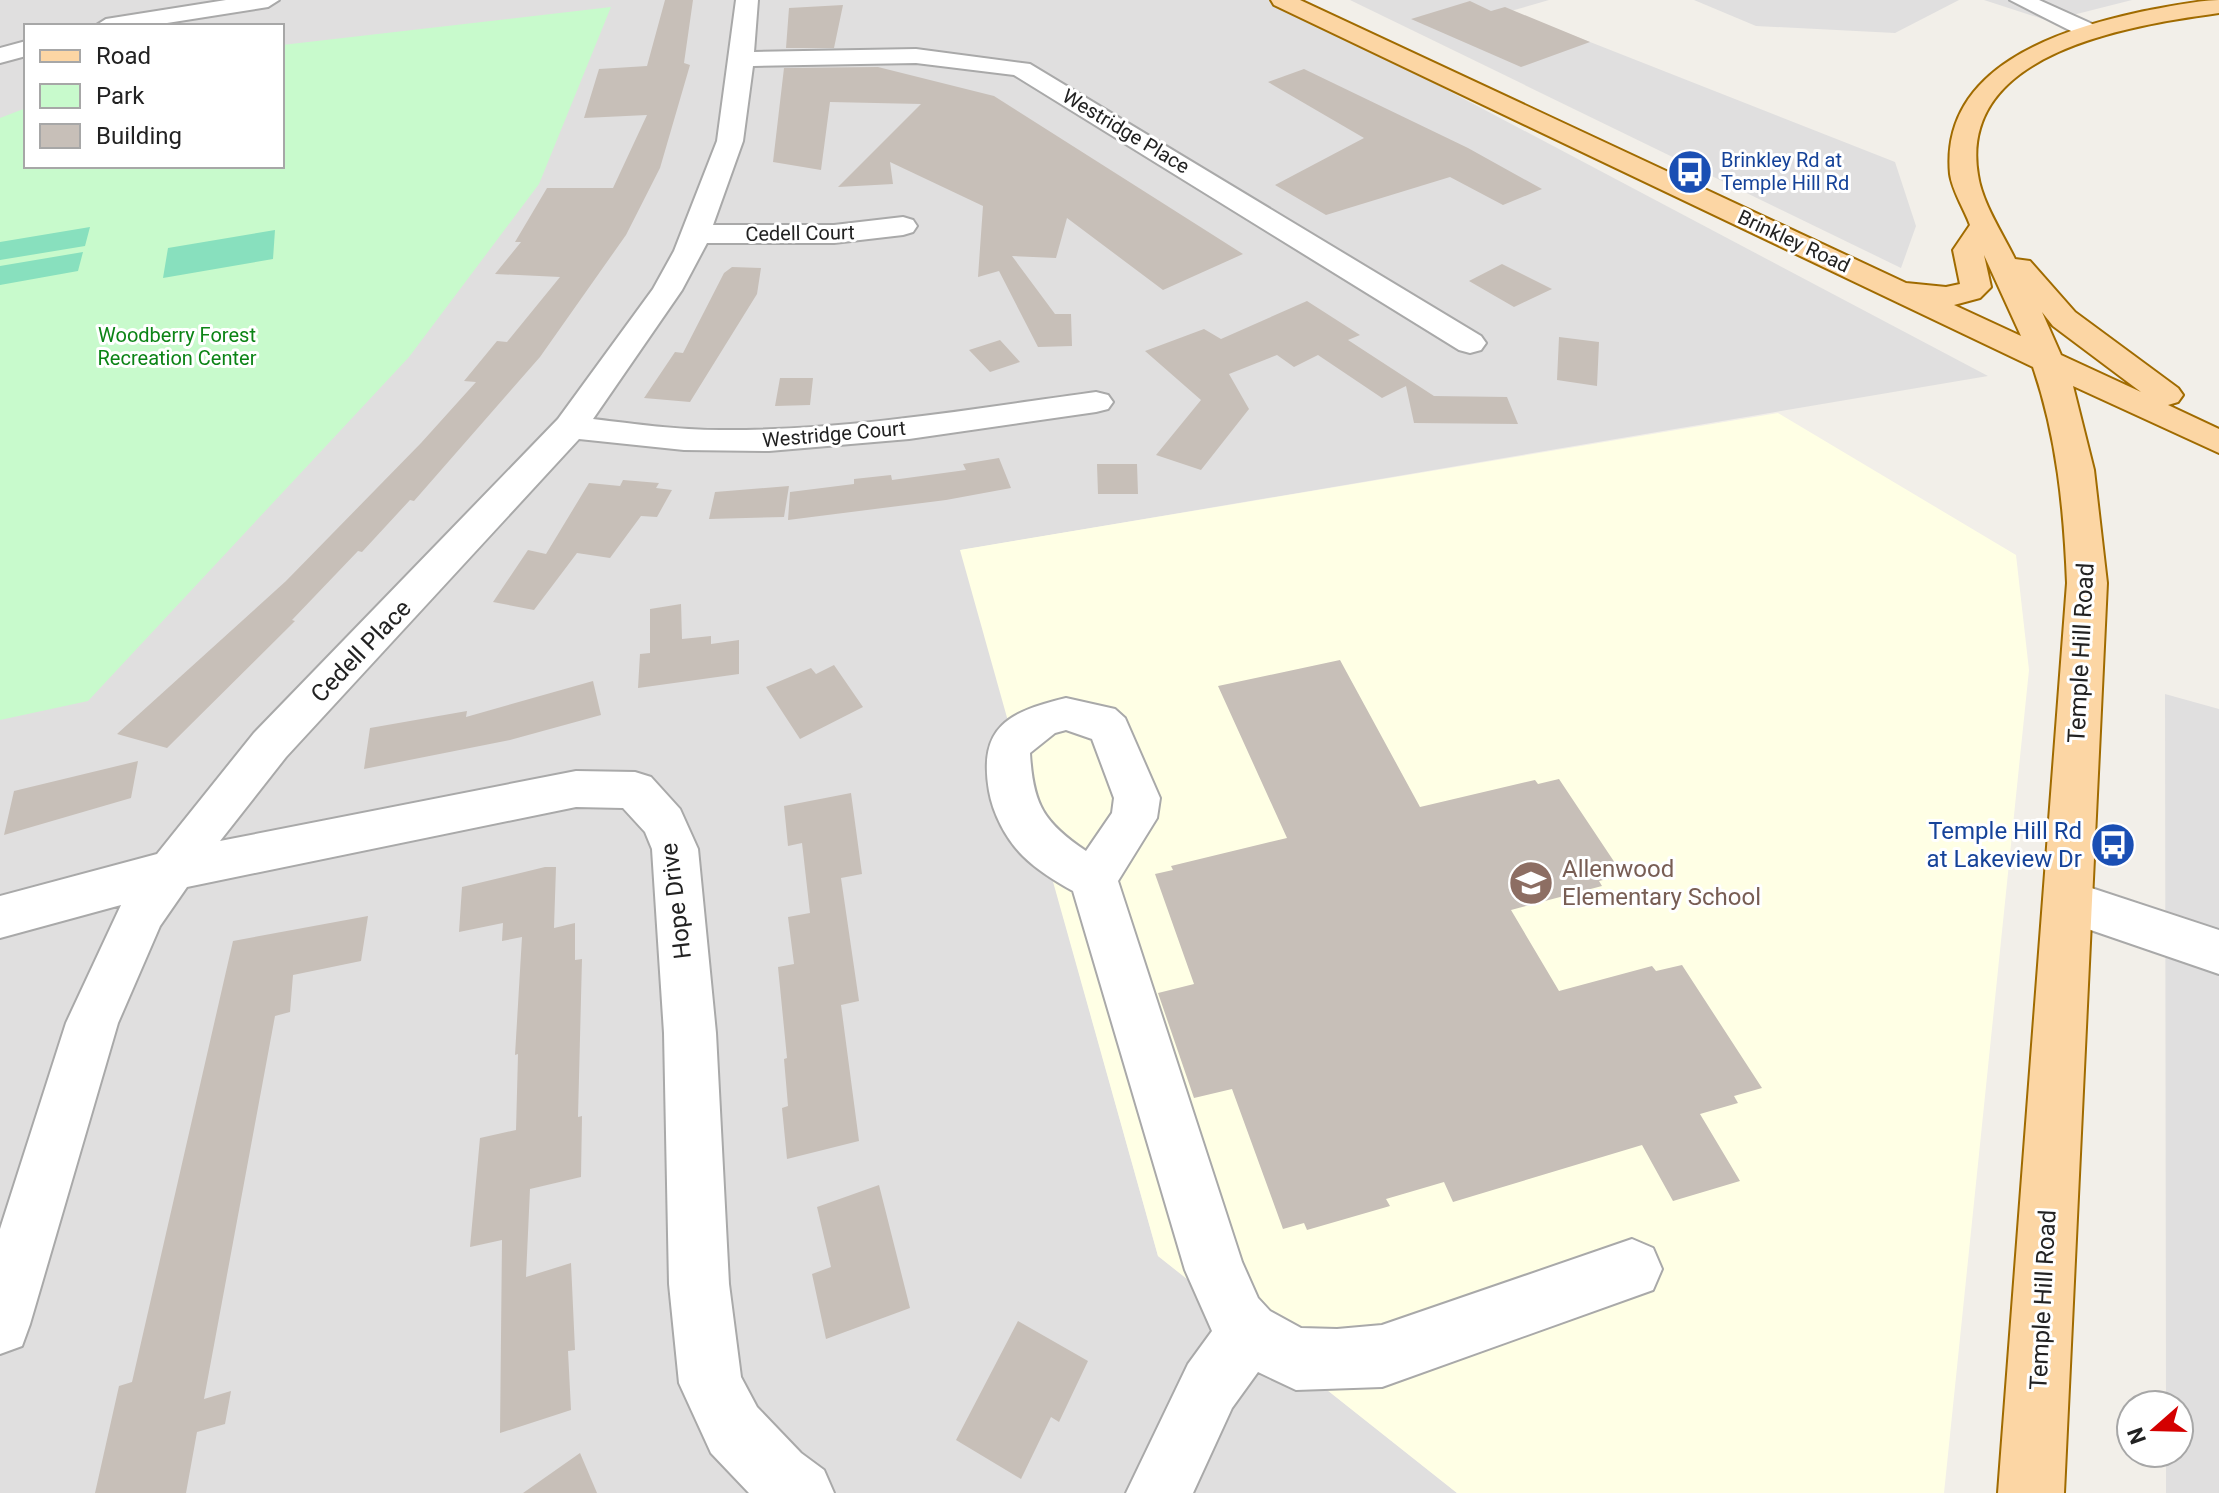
<svg xmlns="http://www.w3.org/2000/svg" width="2219" height="1493" font-family="Roboto,sans-serif">
<rect width="100%" height="100%" fill="#f2efe9"/>
<path fill="#e0dfdf" fill-rule="evenodd" d="M0 0H1277L1988 376 961 550 1158 1256 1457 1493H0ZM26 26H282V166H26Z
M1350 0H1549L1511 11 1895 162 1916 226 1901 268Z
M1694 0H1959L1895 33 1756 26Z
M1984 0H2132L2049 21Z
M2165 694 2219 709V1493H2166V1453H2179V1405H2166Z"/>
<path fill="#ffffe5" d="M1778 413 2016 555 2029 670 1944 1493H1457L1158 1256 960 550Z"/>
<path fill="#c8facc" d="M611 7 539 184 409 357 88 701 0 720V118L26 108V166H282V45Z"/>
<path fill="#88e0be" d="M90 227 85 246 0 260V242Z
M275 230 273 259 163 278 168 248Z
M83 252 78 271 0 285V266Z"/>
<path fill="#c7bfb8" d="M665 0H693L684 63 690 65 660 168 626 235 540 357 414 501 410 500 362 552 358 551 292 620 295 621 167 748 117 734 286 581 421 443 476 382 464 381 497 341 507 342 560 277 495 274 521 242H515L547 188H613L647 115 584 118 599 69 647 66Z
M1470 1 1491 11 1505 7 1590 42 1521 67 1411 19Z
M843 5 834 48H786L789 8Z
M878 67 994 96 1243 254 1163 290 1067 218 1056 258 1012 256 1055 314H1071L1072 346 1038 347 999 271 978 277 983 206 890 162 893 184 838 187 921 104 830 102 821 170 773 162 784 68Z
M1304 69 1468 148 1542 189 1503 205 1450 177 1326 215 1275 185 1364 138 1268 82Z
M1502 264 1552 289 1514 307 1469 281Z
M732 267 761 268 757 294 690 402 644 398 675 352 683 353 724 273Z
M1307 301 1360 335 1348 340 1434 396 1507 397 1518 424 1414 423 1406 386 1382 398 1318 355 1294 367 1277 355 1229 374 1249 409 1201 470 1156 455 1201 400 1145 351 1204 329 1221 339Z
M1559 337 1599 342 1597 386 1557 380Z
M1000 340 1020 362 990 372 969 350Z
M780 378H813L810 405 775 406Z
M999 458 1011 488 946 500 788 520 790 492 854 484V479L891 475 892 480 966 470 963 464Z
M1097 464H1137L1138 494H1098Z
M623 480 659 483 656 488 672 490 657 517 641 516 610 558 577 553 534 610 493 602 528 550 546 554 589 483 620 486Z
M789 486 784 517 709 519 715 492Z
M681 604 682 639 711 636V644L739 640V674L638 688 640 654 650 653V609Z
M1340 660 1420 807 1535 780 1538 784 1559 779 1623 875 1599 881 1602 886 1511 910 1559 991 1652 966 1656 971 1682 965 1762 1088 1734 1096 1738 1103 1700 1114 1740 1181 1673 1201 1642 1145 1453 1202 1444 1182 1386 1199 1390 1206 1307 1230 1304 1223 1283 1229 1232 1089 1194 1098 1158 993 1194 984 1155 874 1173 870 1171 866 1287 838 1218 686Z
M834 665 863 707 800 739 766 687 811 668 816 674Z
M593 681 601 715 510 740 364 769 370 728 467 711 466 717Z
M138 761 131 798 4 835 14 791Z
M851 793 862 874 841 878 859 1001 841 1005 859 1141 787 1159 782 1108 788 1106 784 1059 787 1058 778 967 794 964 788 917 810 913 802 843 788 846 784 806Z
M545 867H556L554 928 575 923V960L582 959 578 1117 582 1116 581 1177 530 1189 526 1277 571 1263 575 1350 568 1351 571 1410 500 1433 502 1240 470 1247 480 1138 516 1130 518 1054 515 1055 522 937 502 941 503 923 459 932 462 887Z
M368 916 361 961 293 975 290 1012 275 1016 204 1399 231 1391 225 1424 197 1432 186 1493H95L119 1386 132 1382 233 941Z
M879 1185 910 1308 826 1339 812 1274 831 1267 817 1207Z
M1018 1321 1088 1361 1059 1422 1051 1417 1021 1479 956 1440Z
M580 1453 597 1493H523Z"/>
<g fill="none" stroke-linecap="round" stroke-linejoin="round">
<g stroke="#a9a9a9" stroke-width="4">
<path id="minor" d="M226 0H279L268 7 148 26H95L106 19Z
M736 0H758L754 52 916 49 1030 64 1481 336 1486 343 1481 350 1470 353 1459 350 1014 75 916 63 753 66 743 141 713 225H834L903 217 913 220 917 226 913 232 903 235 834 243H707L682 290 593 419C635 424 678 430 720 430 847 431 972 409 1096 392L1108 395 1113 402 1108 409 1096 412 909 439 769 451 684 450 579 439 286 757 220 841 576 771 635 772 651 777 680 809 698 849 716 1033 729 1284 741 1377 757 1407 801 1453 824 1470 834 1493H749L711 1453 679 1383 669 1284 664 1033 652 849 645 832 623 808 576 807 187 887 160 926 118 1023 30 1324 22 1346 0 1354V1229L66 1023 121 905 0 938V896L157 854 254 733 558 419 653 289 674 251 717 141Z
M2010 0H2039L2099 27 2103 32 2099 37H2083Z
M26 41V56L0 63V48Z
M1066 698 1115 709 1125 718 1160 798 1157 818 1118 881 1242 1262 1258 1298 1270 1311 1301 1328 1337 1329 1382 1325 1632 1239 1653 1248 1662 1269 1653 1290 1382 1387 1296 1390 1258 1372 1232 1408 1193 1493H1126L1188 1364 1212 1331 1185 1270 1073 891C1055 881 1037 870 1023 856 1006 839 993 814 989 791 978 726 1009 712 1066 698ZM1066 730 1092 739 1114 798 1112 813 1086 851C1043 822 1033 804 1030 753L1055 733Z
M2067 880 2219 930V974L2050 916 2043 901 2050 886Z"/>
</g>
<g stroke="#a06b00" stroke-width="4">
<path id="major" d="M1271 0H1300L1906 283 1946 287 1960 284 1953 250 1970 225C1964 209 1952 190 1950 174 1940 67 2058 30 2140 12 2166 7 2193 1 2219 0V13C2133 25 1957 51 1978 175 1982 203 2003 234 2015 259L2030 261 2075 312 2178 388 2183 395 2178 402 2168 405 2219 429V453L2073 386 2094 470 2107 583 2064 1493H1998L2067 583C2064 509 2057 437 2033 367L1274 5ZM1984 255 2021 336 1954 305 1980 298 1991 287ZM2042 312 2053 326 2141 392 2061 355Z"/>
</g>
<use href="#minor" fill="#fff" fill-rule="evenodd"/>
<use href="#major" fill="#fcd6a4" fill-rule="evenodd"/>
</g>
<defs>
<g id="bus-disc" transform="scale(2.3)"><circle r="9.5" fill="#1a4fb4" stroke="#fff"/><path d="M-5-6H5V4H4V6H2V4H-2V6H-4V4H-5ZM-3.5-4V0h7V-4ZM-3.5 1.2v1.5H-2V1.2ZM2 1.2v1.5H3.5V1.2Z" fill="#fff"/></g>
<g id="school-disc" transform="scale(2.3)"><circle r="9.5" fill="#8d6e63" stroke="#fff"/><path d="M0-5L7-2L0 1L-7-2ZM-4 1L0 2.5L4 1V4Q0 6-4 4Z" fill="#fff"/></g>
</defs>
<g fill-rule="evenodd">
<use href="#bus-disc" x="1690" y="172"/>
<use href="#bus-disc" x="2113" y="845"/>
<use href="#school-disc" x="1531" y="883"/>
</g>
<g text-anchor="middle" dominant-baseline="central" stroke-width="6" stroke-linejoin="round" paint-order="stroke">
<g font-size="20" fill="#222" stroke="#fff">
<text transform="translate(1126 131) rotate(31)">Westridge Place</text>
<text transform="translate(800 233) rotate(-1)">Cedell Court</text>
<text transform="translate(1794 241) rotate(25)">Brinkley Road</text>
<text transform="translate(834 434) rotate(-5)">Westridge Court</text>
</g>
<g font-size="20" fill="#164399" stroke="#fff" text-anchor="start">
<text x="1721" y="160">Brinkley Rd at<tspan x="1721" dy="23">Temple Hill Rd</tspan></text>
</g>
<g font-size="20" fill="#0c8416" stroke="#fff">
<text x="177" y="335">Woodberry Forest<tspan x="177" dy="23">Recreation Center</tspan></text>
</g>
<g font-size="24" fill="#222" stroke="#fff">
<text transform="translate(361 651) rotate(-46)">Cedell Place</text>
<text transform="translate(2081 653) rotate(-87)">Temple Hill Road</text>
<text transform="translate(676 901) rotate(-97)">Hope Drive</text>
<text transform="translate(2043 1300) rotate(-87)">Temple Hill Road</text>
</g>
<g font-size="24" fill="#164399" stroke="#fff" text-anchor="end">
<text x="2082" y="831">Temple Hill Rd<tspan x="2082" dy="28">at Lakeview Dr</tspan></text>
</g>
<g font-size="24" fill="#785e54" stroke="#fff" text-anchor="start">
<text x="1562" y="869">Allenwood<tspan x="1562" dy="28">Elementary School</tspan></text>
</g>
</g>
<rect x="24" y="24" width="260" height="144" fill="#ffffff" stroke="#a7a7a7" stroke-width="2"/>
<rect x="40" y="50" width="40" height="12" fill="#fcd6a4" stroke="#a7a7a7" stroke-width="2"/>
<text x="96" y="64" font-size="24" fill="#222222">Road</text>
<rect x="40" y="84" width="40" height="24" fill="#c8facc" stroke="#a7a7a7" stroke-width="2"/>
<text x="96" y="104" font-size="24" fill="#222222">Park</text>
<rect x="40" y="124" width="40" height="24" fill="#c7bfb8" stroke="#a7a7a7" stroke-width="2"/>
<text x="96" y="144" font-size="24" fill="#222222">Building</text>
<g transform="translate(2155 1429) rotate(250)"><circle r="38" fill="#ffffff" stroke="#a7a7a7" stroke-width="2"/>
<path d="M0-6L14 30L0 20L-14 30Z" fill="#d40000"/>
<text y="-12" font-size="22" font-weight="bold" text-anchor="middle" fill="#222222">N</text>
</g>
</svg>
